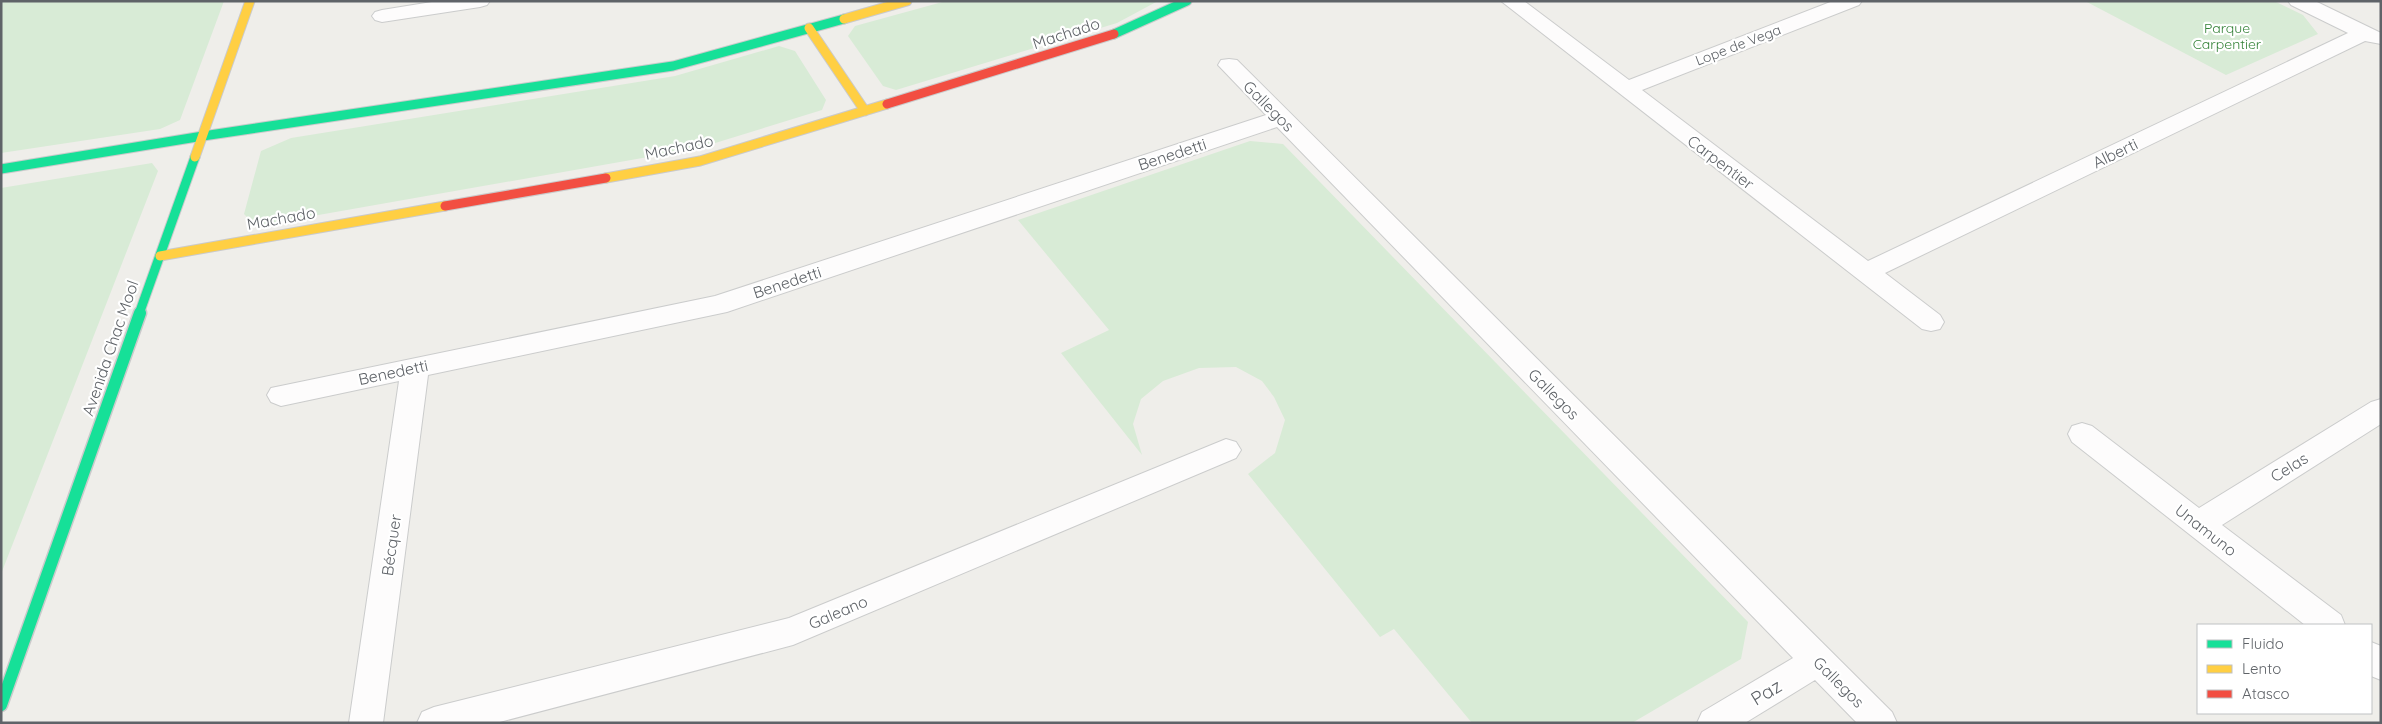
<svg xmlns="http://www.w3.org/2000/svg" width="2382" height="724" font-family="Quicksand,sans-serif">
<rect width="100%" height="100%" fill="#efeeea"/>
<path fill="#d8ebd6" d="M1 1H224L180 120 160 129 1 153Z
M946 1H1158L1117 23 896 90 883 86 848 36 855 26Z
M2085 1H2274L2303 15 2318 34 2226 75Z
M779 46 795 51 826 100 822 110 699 148 256 226 244 214 261 151 291 138 675 76Z
M1250 141 1283 144 1748 622 1741 659 1632 723H1472L1394 629 1380 637 1248 474 1275 453 1285 420 1274 397 1262 381 1236 367 1199 368 1163 381 1141 399 1133 424 1142 455 1061 353 1109 330 1018 220Z
M152 163 158 171 1 574V188Z"/>
<g fill="none" stroke-linecap="round" stroke-linejoin="round">
<g stroke="#cbcccc" stroke-width="2">
<path id="street" d="M438 1H490L487 5 480 7 382 22 375 20 372 16 375 12 382 10Z
M1501 1H1524L1629 80 1833 1H1862L1859 5 1642 90 1868 261 2348 33 2291 5 2288 1H2315L2381 33V44L2365 41 1885 273 1940 315 1944 322 1940 329 1931 331 1922 329Z
M1229 59 1237 60 1892 712 1897 723H1857L1815 680 1745 723H1697L1702 712 1793 658 1277 127 727 312 428 375 383 723H349L399 381 281 406 271 402 267 395 271 388 715 296 1266 115 1218 65 1221 60Z
M2381 399V424L2222 525 2341 615 2345 625H2305L2072 442 2068 434 2072 426 2082 423 2092 426 2199 508 2371 402Z
M1226 439 1236 442 1241 450 1236 458 793 645 496 723H417L422 712 434 707 789 618Z
M2371 642 2381 646V680L2371 676Z"/>
</g>
<g stroke="#cacacb" stroke-width="11">
<path id="fast-far1" d="M1114 34 1187 1
M203 136 673 66 844 19
M1 169 203 136
M139 314 195 157"/>
</g>
<g stroke="#cacacb" stroke-width="15">
<path id="fast" d="M1 705 140 313"/>
</g>
<g stroke="#cacacb" stroke-width="11">
<path id="slow" d="M844 19 907 1
M809 28 865 111
M195 157 250 1
M606 178 700 161 887 104
M160 256 445 206"/>
</g>
<g stroke="#cacacb" stroke-width="11">
<path id="jam" d="M887 104 1114 34
M445 206 606 178"/>
</g>
<use href="#street" fill="#fdfcfc" fill-rule="evenodd"/>
<use href="#fast-far1" stroke="#16e098" stroke-width="9"/>
<use href="#fast" stroke="#16e098" stroke-width="12"/>
<use href="#slow" stroke="#ffcf43" stroke-width="9"/>
<use href="#jam" stroke="#f24e42" stroke-width="9"/>
</g>
<g text-anchor="middle" dominant-baseline="central" stroke-width="4.5" stroke-linejoin="round" paint-order="stroke">
<g font-size="14" fill="#348238" stroke="#fff">
<text x="2227" y="28">Parque<tspan x="2227" dy="16">Carpentier</tspan></text>
</g>
<g font-size="14" fill="#5f6368" stroke="#fff">
<text transform="translate(1738 45) rotate(-21)">Lope de Vega</text>
</g>
<g font-size="16" fill="#5f6368" stroke="#fff">
<text transform="translate(1066 33) rotate(-18)">Machado</text>
<text transform="translate(1269 106) rotate(45)">Gallegos</text>
<text transform="translate(679 147) rotate(-12)">Machado</text>
<text transform="translate(2115 153) rotate(-26)">Alberti</text>
<text transform="translate(1172 154) rotate(-18)">Benedetti</text>
<text transform="translate(1721 162) rotate(37)">Carpentier</text>
<text transform="translate(281 218) rotate(-10)">Machado</text>
<text transform="translate(787 282) rotate(-18)">Benedetti</text>
<text transform="translate(110 348) rotate(-71)">Avenida Chac Mool</text>
<text transform="translate(393 372) rotate(-12)">Benedetti</text>
<text transform="translate(1554 394) rotate(45)">Gallegos</text>
<text transform="translate(2289 467) rotate(-32)">Celas</text>
<text transform="translate(2206 530) rotate(38)">Unamuno</text>
<text transform="translate(391 545) rotate(-82)">Bécquer</text>
<text transform="translate(838 612) rotate(-23)">Galeano</text>
<text transform="translate(1839 682) rotate(45)">Gallegos</text>
</g>
<g font-size="19" fill="#5f6368" stroke="#fff">
<text transform="translate(1766 692) rotate(-31)">Paz</text>
</g>
</g>
<rect width="2382" height="724" fill="none" stroke="#5f6368" stroke-width="5"/>
<rect x="2197" y="624" width="175" height="90" fill="#ffffff" stroke="#bfc1c3"/>
<rect x="2207" y="640" width="25" height="8" fill="#16e098" stroke="#bfc1c3"/>
<text x="2242" y="649" font-size="15" fill="#5f6368">Fluido</text>
<rect x="2207" y="665" width="25" height="8" fill="#ffcf43" stroke="#bfc1c3"/>
<text x="2242" y="674" font-size="15" fill="#5f6368">Lento</text>
<rect x="2207" y="690" width="25" height="8" fill="#f24e42" stroke="#bfc1c3"/>
<text x="2242" y="699" font-size="15" fill="#5f6368">Atasco</text>
</svg>
